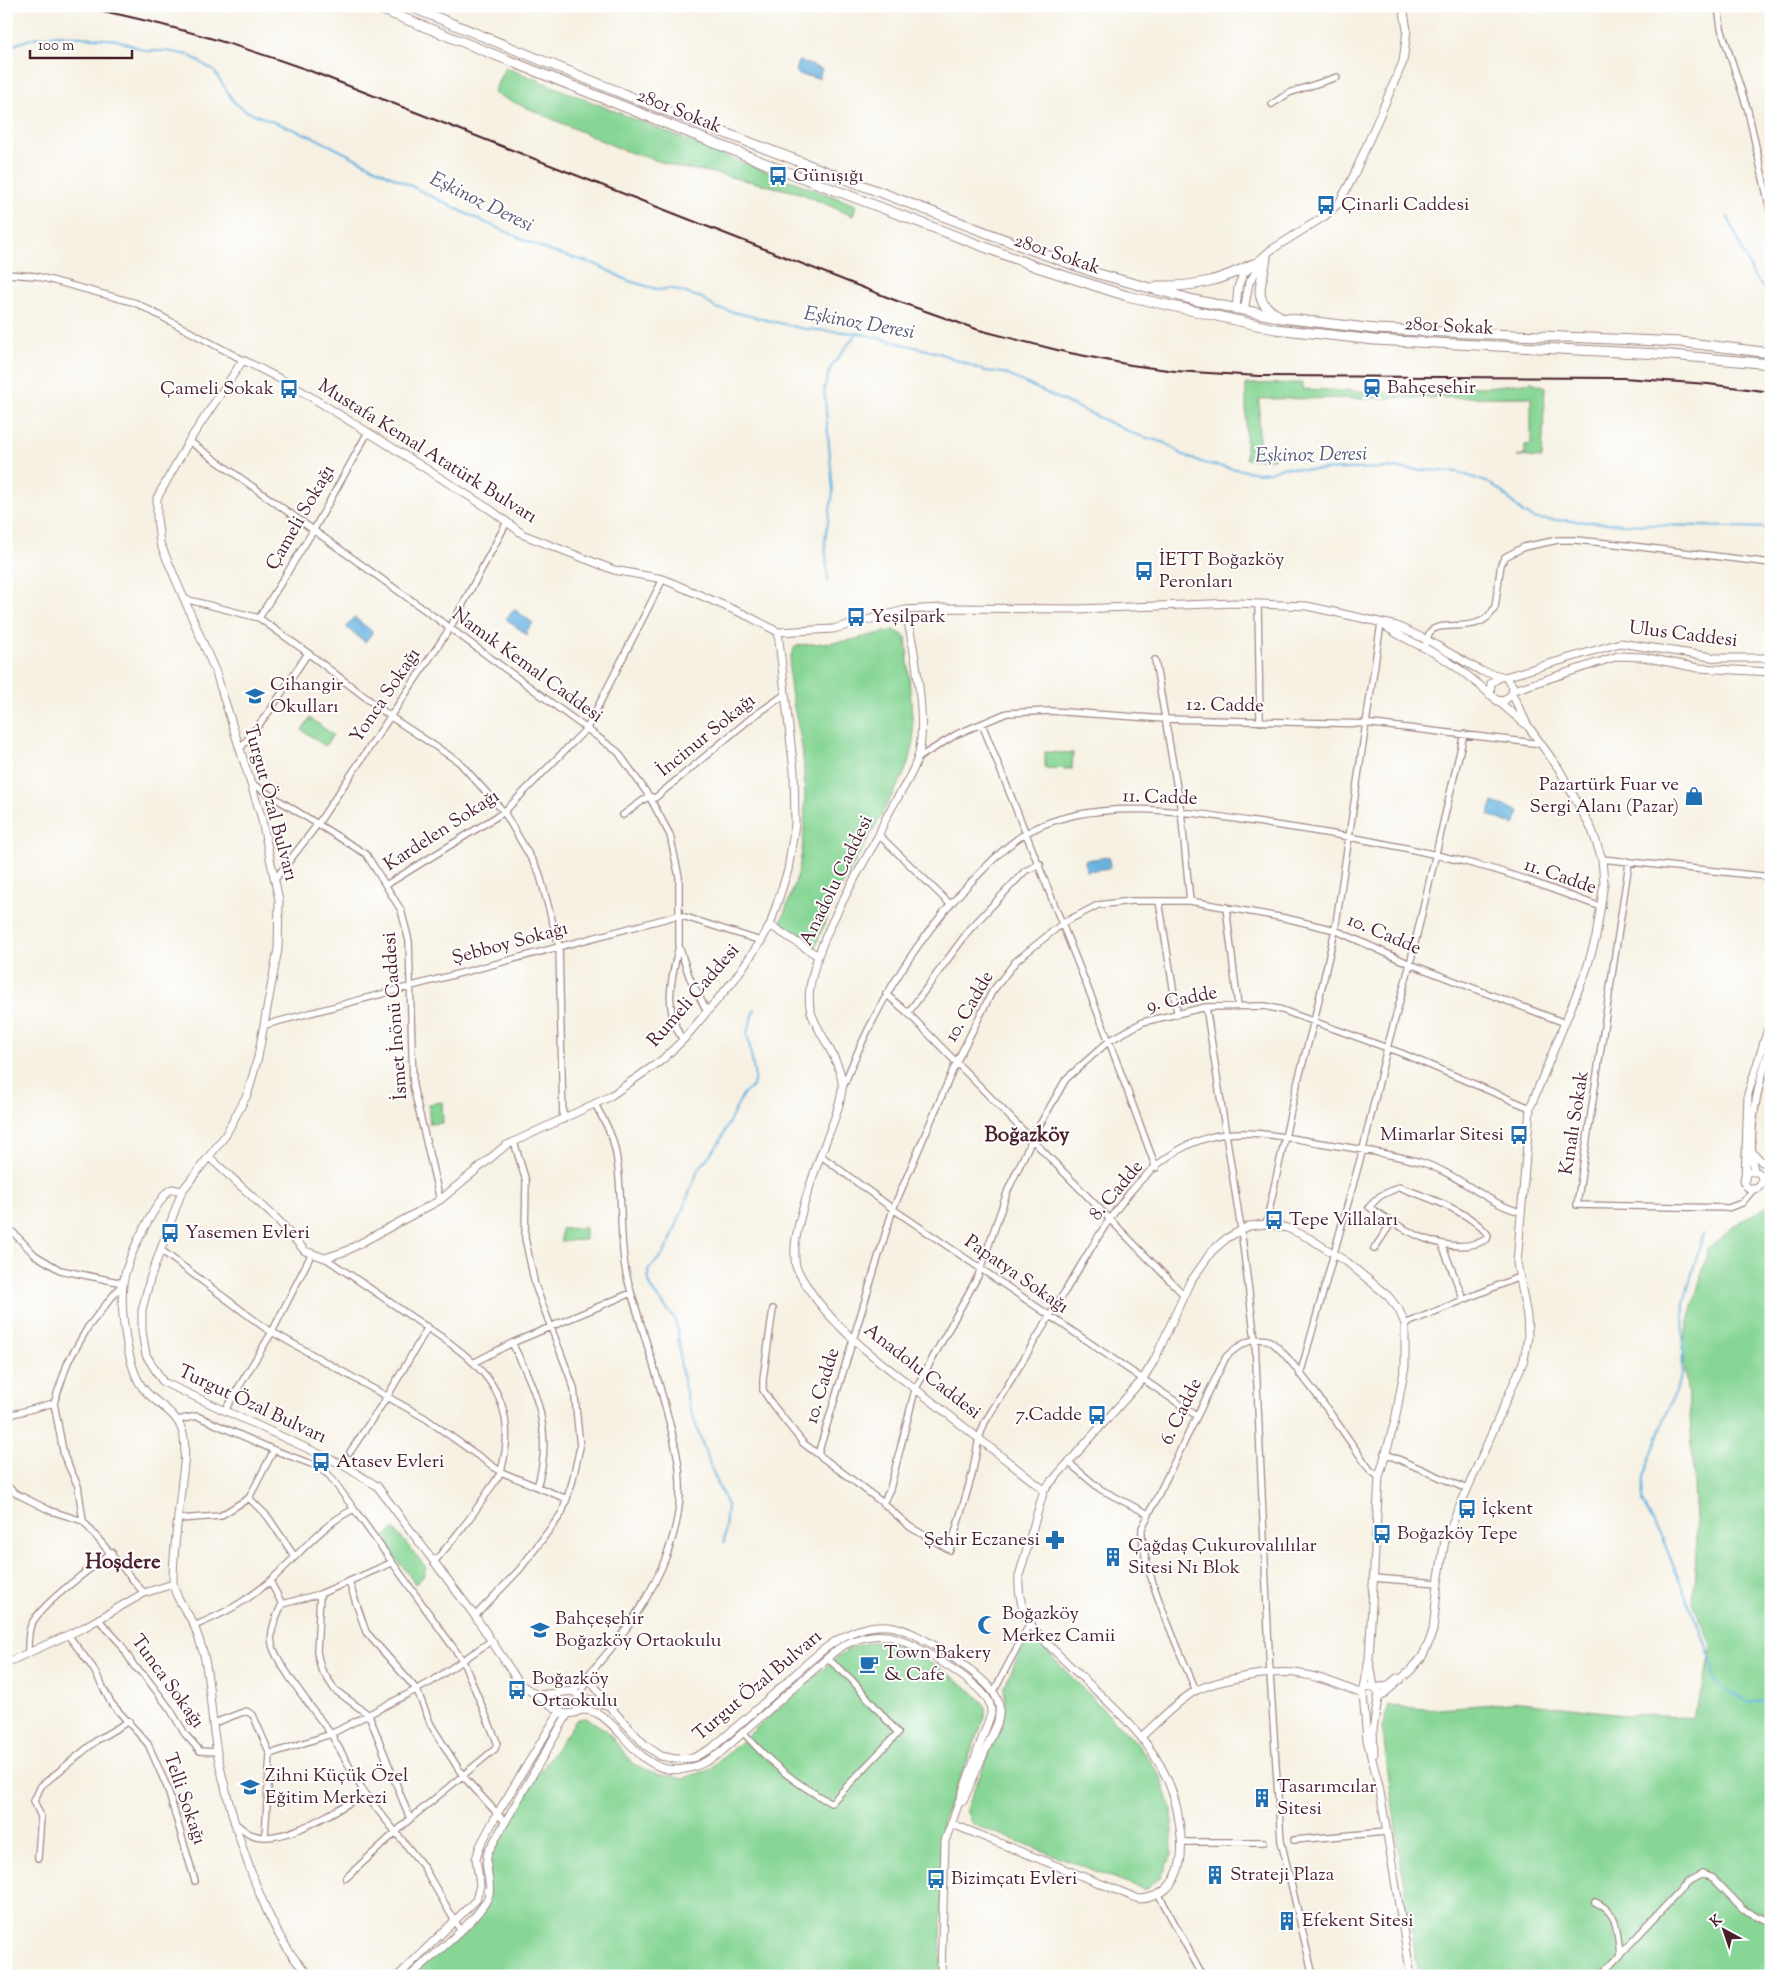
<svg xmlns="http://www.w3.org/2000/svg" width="1777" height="1982" font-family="'Sorts Mill Goudy',serif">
<rect width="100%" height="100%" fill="#fff"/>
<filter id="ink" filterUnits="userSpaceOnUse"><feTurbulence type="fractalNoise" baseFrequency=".02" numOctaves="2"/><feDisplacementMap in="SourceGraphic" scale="10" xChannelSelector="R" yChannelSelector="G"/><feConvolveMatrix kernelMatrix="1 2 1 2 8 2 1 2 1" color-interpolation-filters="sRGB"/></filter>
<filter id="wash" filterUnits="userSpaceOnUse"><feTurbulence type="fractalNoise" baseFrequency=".0096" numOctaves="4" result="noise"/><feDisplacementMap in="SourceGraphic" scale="20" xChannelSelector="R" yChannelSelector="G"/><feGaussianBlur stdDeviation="1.12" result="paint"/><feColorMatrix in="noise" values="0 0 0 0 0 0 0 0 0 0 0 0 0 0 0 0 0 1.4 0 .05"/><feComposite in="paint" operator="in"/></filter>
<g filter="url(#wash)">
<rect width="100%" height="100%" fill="#f6f1e2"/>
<path fill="#87d695" stroke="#687a60" d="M505 67 736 160 856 205 853 216 800 193 704 171 680 168 623 150 493 93Z
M1532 382 1545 387 1542 458 1517 456 1525 455V445L1531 444V397L1259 399V449H1264V456H1274V459H1246V384L1302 383V389L1401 393 1437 388 1438 386 1486 387Z
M894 630 906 637 914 741 910 759 902 778 832 903 815 948 779 927C785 910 792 894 797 876 807 839 806 786 802 747 799 722 780 668 795 647L800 645 847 641Z
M310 718 333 735 325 746 302 730Z
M1045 752 1073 753 1072 769 1045 768Z
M442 1102 443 1123 430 1124 428 1104Z
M1771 1204V1976H1419L1402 1873 1382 1727 1389 1706 1425 1709 1522 1702 1613 1713 1693 1718 1702 1693 1711 1646 1693 1603 1697 1537 1690 1415 1682 1347 1709 1248 1735 1225Z
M585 1228V1240L561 1241V1229Z
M394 1529 426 1567 423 1577 415 1584 382 1539Z
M1029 1633 1138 1745 1160 1775 1172 1810V1854L1162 1876 1146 1890 972 1824 967 1813V1806L1003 1722 1006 1708 1004 1687Z
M872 1642C878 1642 885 1641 891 1643 911 1650 976 1687 984 1705 986 1709 985 1713 985 1717L942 1822 941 1976H410L460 1930 489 1896 485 1862 505 1822 577 1719 586 1718 606 1730 633 1764 657 1774 684 1778 709 1770 831 1662 851 1647Z"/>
<path fill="#67b3e0" stroke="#586986" d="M799 61 822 69 819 78 799 75 796 70Z
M514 609 533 623 527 630V635L506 619Z
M354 617 373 632 365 642 346 627Z
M1493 802 1519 811 1514 825 1488 815Z
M1109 857 1110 868 1086 871 1085 860Z"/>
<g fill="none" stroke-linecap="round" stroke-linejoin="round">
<path stroke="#67b3e0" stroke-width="2" d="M6 48 33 38 58 35 117 40 147 51H166L189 55 214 71 234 102 246 111 313 137 469 215 549 251 595 264 629 281 660 290 670 288 702 298 715 308 725 310 804 329 858 333 939 353 985 371 1004 373 1134 434 1165 443 1183 455 1207 464 1258 473 1270 472 1282 467 1310 470 1389 468 1457 472 1489 483 1503 493 1524 514 1537 519 1624 524 1771 528
M1728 217 1753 275 1771 298
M828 581 825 541 833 492 824 388 831 367 856 334
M1703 1234 1684 1302 1682 1373 1643 1477 1642 1502 1662 1538 1707 1648 1714 1679 1719 1686 1749 1703 1771 1699
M724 1542 727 1505 712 1470 688 1403 681 1368 678 1333 675 1319 654 1293 649 1282 648 1270 664 1253 671 1239 698 1170 719 1143 743 1094 752 1087 755 1078 747 1032 755 1009"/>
</g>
</g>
<g filter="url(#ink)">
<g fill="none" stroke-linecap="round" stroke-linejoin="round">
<g stroke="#a08886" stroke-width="8">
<path id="minor" d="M1718 6 1721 28 1748 111 1771 214
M1272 104 1289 93 1337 77
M6 274 36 276 136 303 243 360
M189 441 450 628 618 752 649 796 670 835 679 877V946L689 976 707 1012
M185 599 259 618 308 653 391 717 459 762 504 812 539 872 559 946 563 1120
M1258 604 1260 722
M259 618 313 531 368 432
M1426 643C1427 640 1428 635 1430 632 1441 618 1481 637 1495 607L1501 564 1505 557 1524 547 1558 540H1575L1616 544 1771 563
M1155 660 1181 811 1190 901
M982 724 1109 1041 1156 1168
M240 749 271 709 308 653
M918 758 957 734 1007 713 1051 711 1165 719 1373 724 1542 744
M251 783 366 854 401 910 409 941 413 1086 440 1200
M623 815 649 796 655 798 750 719 784 695
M879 835 950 904
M1602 859 1771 877
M1629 863 1577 1205 1728 1208 1742 1203 1754 1189
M276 878 317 825 450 628 507 522
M386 885 504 812 587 728 663 579
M1159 901 1177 1012
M1226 907 1238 1006
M679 946C671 978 663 1011 683 1040
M886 994 908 1013 1183 1294
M1206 1007 1241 1229 1255 1340 1270 1674 1281 1841 1313 1976
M908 1013 970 929 1025 871 1040 864
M265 1025 679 915 761 941
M843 1087C873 1010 915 939 973 880 990 863 1007 844 1028 832 1098 793 1200 814 1275 825 1344 835 1413 848 1481 866 1522 876 1562 894 1602 907
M820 1155 893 1209 1197 1416
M1399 1187C1426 1197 1470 1211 1488 1235L1487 1239C1449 1260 1400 1228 1369 1207L1380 1196Z
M1266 1224 1295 1092 1314 1021 1335 930 1381 623
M6 1225 35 1255 60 1270 123 1283 88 1327 68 1362 54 1403
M1442 1245 1463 1298
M1374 1249 1392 1222
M161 1250 265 1328 425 1418 501 1472 567 1499
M325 1258C355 1278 384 1298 413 1318 472 1357 524 1390 501 1471 499 1477 493 1484 489 1490 473 1516 454 1539 434 1562
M773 1309 763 1379V1390L772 1404 803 1443 883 1503 910 1527 950 1550 972 1475 979 1438 985 1422C1012 1379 1038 1335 1064 1293 1100 1235 1137 1158 1207 1138 1243 1127 1284 1137 1320 1143 1354 1148 1387 1153 1420 1162 1458 1173 1487 1204 1521 1212
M1405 1324 1519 1277
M512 1343C537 1391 554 1433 537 1487
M475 1362 512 1343 631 1293
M1300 1375 1363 1149 1387 1048 1410 964 1464 734
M225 1410 272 1332 311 1255
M6 1416 54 1403 64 1456 78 1486 83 1521
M178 1420 197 1416 274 1450 249 1498
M274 1450 314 1465 329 1475 354 1509
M350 1452 387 1397 428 1327
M1384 1453 1467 1489
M818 1454 893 1209 956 1063 992 992 1016 961 1063 923 1098 905 1131 901H1190L1285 918 1335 930 1410 964 1565 1023
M1068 1462 1100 1489 1148 1514
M6 1485 15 1493 51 1511 83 1521 144 1593
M883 1503 890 1489 915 1390 978 1276 1008 1190 1035 1133 1066 1079 1109 1041 1143 1022 1206 1007 1265 1006 1282 1010 1401 1053 1530 1108
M179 1519 220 1516 249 1498 268 1517 295 1557
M1373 1578 1438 1583
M270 1581 282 1604 320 1594 391 1563
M349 1582 366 1632 417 1690 431 1725 463 1776 505 1822
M320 1594 317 1652 321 1669 335 1690 369 1715 410 1819
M475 1616 520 1569 562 1513 572 1483 580 1447 574 1388 535 1285 525 1238 526 1181 514 1142
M98 1619 120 1643 134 1666 145 1676 170 1709 185 1734 200 1751 217 1752
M194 1626C223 1614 246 1602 270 1581 297 1557 321 1525 354 1509L463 1661 497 1742 495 1749 410 1819 346 1878
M68 1635 93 1668 111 1703 148 1744 167 1787 195 1881
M28 1652C28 1644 28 1636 30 1628 36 1607 93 1567 112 1552
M573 1691C632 1631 695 1544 677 1455 669 1416 657 1376 645 1338 639 1316 631 1295 626 1273 618 1232 624 1190 615 1149 612 1133 603 1119 595 1104
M994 1691 1030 1623
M1196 1691C1181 1653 1139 1565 1142 1528L1226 1357C1236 1347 1252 1336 1267 1340 1285 1344 1355 1449 1370 1470L1379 1477
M579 1696 590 1677
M214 1723 246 1711 253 1715 270 1754 265 1836
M743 1732C770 1763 794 1783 831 1803L898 1733 851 1679 827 1658
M270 1754 331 1734C318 1716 275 1662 272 1644 269 1631 277 1615 282 1604
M234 1822C239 1826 244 1831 250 1834 282 1848 337 1809 365 1794
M1294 1840 1386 1832
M1182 1842H1264
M38 1858 41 1817 34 1801 41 1786 97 1740 129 1721
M1159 1895 1203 1976
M1595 1902C1619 1913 1616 1929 1620 1953
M460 1930 423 1866 365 1794 331 1734 431 1682 491 1641
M1600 1976 1688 1882 1703 1874 1713 1878 1744 1910 1771 1922"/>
</g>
<g stroke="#a08886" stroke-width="9">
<path id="tertiary" d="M1236 310 1238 287 1243 274 1271 250 1325 216 1339 203 1353 177 1403 62 1407 30 1403 6
M1244 311 1249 283 1264 259
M905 610C914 645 929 727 917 760 908 787 887 808 879 835 858 873 798 970 811 1012 817 1032 845 1066 842 1089 840 1108 831 1128 824 1146 815 1170 797 1221 795 1246 795 1252 794 1264 797 1269 826 1326 882 1363 930 1400 968 1430 1006 1460 1044 1490
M1382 624C1401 639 1425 646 1446 660 1474 678 1498 702 1524 723
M1505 677 1620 643 1718 658H1771
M1514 690 1618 656 1643 657 1698 668 1771 672
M1490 695 1491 683 1500 677
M770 925 818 956
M1753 1153 1762 1162 1771 1161
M209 1157 278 1220 305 1251 325 1258 346 1251 440 1200 505 1146 609 1097 662 1060 683 1040 734 980 761 941 770 925 788 870 795 824 794 771 778 632
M1744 1180a9 9 0 1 1 18 0a9 9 0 1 1-18 0Z
M1754 1172C1746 1131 1758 1084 1771 1045
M1745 1180 1748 1094 1771 1019
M1761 1184 1771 1175
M182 1191 172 1189 167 1192C150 1214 127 1256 123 1284 120 1310 127 1365 142 1387 157 1407 179 1410 184 1438 186 1452 184 1467 182 1480 179 1514 173 1548 173 1582 173 1594 187 1612 193 1623 197 1633 201 1645 204 1655 211 1687 211 1720 217 1752 229 1810 264 1938 311 1976
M6 1663 83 1628 144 1593 173 1584
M1370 1664 1374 1687
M593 1670V1684L609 1705
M1376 1688 1390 1684 1397 1678
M1364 1690 1368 1687H1374L1379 1693 1373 1729 1374 1754
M539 1695 573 1691 579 1696 580 1707 575 1713 564 1714 520 1684 475 1616 377 1486 341 1464 163 1382 146 1355 142 1331V1310L150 1279 182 1191 225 1136 248 1093 258 1057 278 949 279 900 261 816 216 673 160 543 157 518V498L189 441 243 360 290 384 382 441 491 510 524 535 614 570 663 579 748 616 778 632 833 629 905 610 941 608 1077 609 1236 603 1307 606 1397 626 1427 640 1481 671 1505 677 1513 686 1512 694 1504 701 1496 700
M579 1696 609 1706 645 1745 661 1756 675 1759 693 1758 712 1748C734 1729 756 1710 778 1690 808 1663 844 1622 889 1626 913 1629 950 1655 969 1669 988 1684 1006 1698 997 1724L963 1801
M1379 1698 1411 1670 1422 1657 1429 1642 1433 1630 1438 1583 1445 1540 1524 1360 1528 1337 1527 1316 1517 1263 1530 1108 1586 971 1596 937 1604 883 1602 859 1592 830 1559 769 1528 726 1512 694
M578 1711C625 1700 636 1811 720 1753L834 1652C850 1640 868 1634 888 1636 909 1639 977 1681 988 1700 991 1704 991 1709 991 1714L945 1841 941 1976
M1141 1737C1157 1723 1178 1700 1197 1690 1221 1679 1275 1669 1301 1674 1323 1677 1343 1687 1363 1694
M952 1824 1139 1899C1162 1898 1175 1885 1180 1863 1183 1849 1181 1835 1179 1821 1170 1750 1114 1709 1066 1662 1054 1650 1039 1637 1030 1623 1021 1609 1018 1592 1019 1576L1044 1490 1142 1380 1154 1361 1189 1284 1212 1251 1227 1238 1249 1226 1266 1224 1287 1228 1309 1238 1347 1262 1388 1296 1399 1310 1405 1324V1366L1395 1421 1379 1477 1369 1659 1363 1694 1367 1740 1379 1786 1411 1976
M398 1976 476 1900 480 1885 476 1859 480 1846 497 1814 560 1711
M410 1976C428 1959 484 1916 489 1894 492 1880 483 1869 488 1852L567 1715"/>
</g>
<g stroke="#a08886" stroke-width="11">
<path id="primary" d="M373 6 777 168 1037 267 1127 296 1275 329 1312 333 1374 340 1660 354 1771 364
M409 6 641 101 1032 250 1099 274 1194 300 1282 318 1375 329 1681 342 1771 353
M1266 257C1264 282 1248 299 1278 315
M1157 286C1195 287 1219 281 1253 264"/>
</g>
<use href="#minor" stroke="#fff" stroke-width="5.5"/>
<use href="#tertiary" stroke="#fff" stroke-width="7"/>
<use href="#primary" stroke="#fff" stroke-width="9"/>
<path stroke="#4a1f2b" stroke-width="2" d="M76 6C156 20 232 43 308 70L897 301 979 330 1065 352 1131 365 1175 371 1259 376 1623 378 1708 384 1771 392"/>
</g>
</g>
<defs>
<g id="bus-bare" transform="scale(1.5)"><path d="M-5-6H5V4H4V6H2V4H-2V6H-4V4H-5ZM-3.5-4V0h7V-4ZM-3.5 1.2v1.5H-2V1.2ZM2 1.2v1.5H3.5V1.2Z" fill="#1f6fb2" stroke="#fff" stroke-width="2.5" paint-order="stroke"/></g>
<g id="station-bare" transform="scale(1.5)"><path d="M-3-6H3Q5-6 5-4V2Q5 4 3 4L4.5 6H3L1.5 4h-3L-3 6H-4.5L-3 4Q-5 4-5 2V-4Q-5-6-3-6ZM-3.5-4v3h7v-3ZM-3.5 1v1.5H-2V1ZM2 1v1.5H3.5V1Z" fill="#1f6fb2" stroke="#fff" stroke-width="2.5" paint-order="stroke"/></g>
<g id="school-bare" transform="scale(1.5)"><path d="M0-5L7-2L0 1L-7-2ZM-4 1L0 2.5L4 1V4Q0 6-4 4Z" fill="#1f6fb2" stroke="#fff" stroke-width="2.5" paint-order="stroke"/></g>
<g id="shop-bare" transform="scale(1.5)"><path d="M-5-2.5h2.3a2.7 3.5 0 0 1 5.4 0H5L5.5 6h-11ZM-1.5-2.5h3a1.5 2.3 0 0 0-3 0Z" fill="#1f6fb2" stroke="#fff" stroke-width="2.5" paint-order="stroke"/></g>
<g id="pharmacy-bare" transform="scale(1.5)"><path d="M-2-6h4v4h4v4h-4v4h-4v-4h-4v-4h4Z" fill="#1f6fb2" stroke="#fff" stroke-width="2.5" paint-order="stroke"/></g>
<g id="building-bare" transform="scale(1.5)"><path d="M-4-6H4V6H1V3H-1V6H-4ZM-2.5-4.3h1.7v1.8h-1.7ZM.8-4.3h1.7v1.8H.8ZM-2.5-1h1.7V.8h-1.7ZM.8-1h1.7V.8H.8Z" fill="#1f6fb2" stroke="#fff" stroke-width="2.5" paint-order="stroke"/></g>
<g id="mosque-bare" transform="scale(1.5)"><path d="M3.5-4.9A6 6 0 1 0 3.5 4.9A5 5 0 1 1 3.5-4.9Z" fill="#1f6fb2" stroke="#fff" stroke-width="2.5" paint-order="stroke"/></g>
<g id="cafe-bare" transform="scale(1.5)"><path d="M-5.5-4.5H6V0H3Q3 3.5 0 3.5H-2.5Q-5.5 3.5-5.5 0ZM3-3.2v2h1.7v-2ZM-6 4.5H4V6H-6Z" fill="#1f6fb2" stroke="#fff" stroke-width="2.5" paint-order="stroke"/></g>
</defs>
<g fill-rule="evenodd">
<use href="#bus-bare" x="778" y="176"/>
<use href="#bus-bare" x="1326" y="205"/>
<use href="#station-bare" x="1372" y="388"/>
<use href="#bus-bare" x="289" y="389"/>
<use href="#bus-bare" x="1144" y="571"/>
<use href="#bus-bare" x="856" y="617"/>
<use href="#school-bare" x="255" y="696"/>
<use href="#shop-bare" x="1694" y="796"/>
<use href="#bus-bare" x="1519" y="1135"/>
<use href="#bus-bare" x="1274" y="1220"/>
<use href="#bus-bare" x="170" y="1233"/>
<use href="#bus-bare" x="1097" y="1415"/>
<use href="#bus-bare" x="321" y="1462"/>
<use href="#bus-bare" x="1467" y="1509"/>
<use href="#bus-bare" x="1382" y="1534"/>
<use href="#pharmacy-bare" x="1055" y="1540"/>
<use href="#building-bare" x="1113" y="1557"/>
<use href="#mosque-bare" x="987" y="1625"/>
<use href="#school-bare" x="540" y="1630"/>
<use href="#cafe-bare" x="869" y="1664"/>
<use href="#bus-bare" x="517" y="1690"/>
<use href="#school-bare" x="250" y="1787"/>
<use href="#building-bare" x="1262" y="1798"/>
<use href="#building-bare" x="1215" y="1875"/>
<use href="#bus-bare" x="936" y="1879"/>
<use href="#building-bare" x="1287" y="1921"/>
</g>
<g text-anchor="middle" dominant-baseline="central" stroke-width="4" stroke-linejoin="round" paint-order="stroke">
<g font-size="19" fill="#4a1f2b" stroke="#fff">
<text transform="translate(679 112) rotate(22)">2801 Sokak</text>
<text transform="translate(1057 255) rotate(19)">2801 Sokak</text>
<text transform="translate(1449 327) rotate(3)">2801 Sokak</text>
<text transform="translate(427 452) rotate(32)">Mustafa Kemal Atatürk Bulvarı</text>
<text transform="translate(301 518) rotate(-60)">Çameli Sokağı</text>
<text transform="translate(1683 635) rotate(7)">Ulus Caddesi</text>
<text transform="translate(527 666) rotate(36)">Namık Kemal Caddesi</text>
<text transform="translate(386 696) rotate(-56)">Yonca Sokağı</text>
<text transform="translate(1225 706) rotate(1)">12. Cadde</text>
<text transform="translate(707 736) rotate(-39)">İncinur Sokağı</text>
<text transform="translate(1160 798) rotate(2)">11. Cadde</text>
<text transform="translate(270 803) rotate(75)">Turgut Özal Bulvarı</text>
<text transform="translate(442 831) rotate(-33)">Kardelen Sokağı</text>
<text transform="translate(1560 877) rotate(19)">11. Cadde</text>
<text transform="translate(837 881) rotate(-64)">Anadolu Caddesi</text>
<text transform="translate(1384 935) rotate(23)">10. Cadde</text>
<text transform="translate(510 944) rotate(-15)">Şebboy Sokağı</text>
<text transform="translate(694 996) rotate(-49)">Rumeli Caddesi</text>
<text transform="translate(1182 1000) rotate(-11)">9. Cadde</text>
<text transform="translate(970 1007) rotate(-60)">10. Cadde</text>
<text transform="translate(396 1016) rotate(-94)">İsmet İnönü Caddesi</text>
<text transform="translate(1575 1123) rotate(-81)">Kınalı Sokak</text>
<text transform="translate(1117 1191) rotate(-50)">8. Cadde</text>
<text transform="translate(1016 1275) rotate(35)">Papatya Sokağı</text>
<text transform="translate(922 1372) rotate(38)">Anadolu Caddesi</text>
<text transform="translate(823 1386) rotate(-73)">10. Cadde</text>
<text transform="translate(252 1405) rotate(25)">Turgut Özal Bulvarı</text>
<text transform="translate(1182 1412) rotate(-64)">6. Cadde</text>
<text transform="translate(167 1682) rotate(54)">Tunca Sokağı</text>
<text transform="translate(758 1686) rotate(-40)">Turgut Özal Bulvarı</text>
<text transform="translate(184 1799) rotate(71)">Telli Sokağı</text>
</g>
<g font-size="19" fill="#4a1f2b" stroke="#fff" text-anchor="start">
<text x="793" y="176">Günışığı</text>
<text x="1341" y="205">Çinarli Caddesi</text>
<text x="1387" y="388">Bahçeşehir</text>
<text x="274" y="389" text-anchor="end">Çameli Sokak</text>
<text x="1159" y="560">İETT Boğazköy<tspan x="1159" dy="22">Peronları</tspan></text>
<text x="871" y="617">Yeşilpark</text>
<text x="270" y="685">Cihangir<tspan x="270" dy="22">Okulları</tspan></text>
<text x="1679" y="785" text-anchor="end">Pazartürk Fuar ve<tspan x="1679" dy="22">Sergi Alanı (Pazar)</tspan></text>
<text x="1504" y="1135" text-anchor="end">Mimarlar Sitesi</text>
<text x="1289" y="1220">Tepe Villaları</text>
<text x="185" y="1233">Yasemen Evleri</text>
<text x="1082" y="1415" text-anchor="end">7.Cadde</text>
<text x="336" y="1462">Atasev Evleri</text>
<text x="1482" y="1509">İçkent</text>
<text x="1397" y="1534">Boğazköy Tepe</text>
<text x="1040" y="1540" text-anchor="end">Şehir Eczanesi</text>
<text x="1128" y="1546">Çağdaş Çukurovalılılar<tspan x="1128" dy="22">Sitesi N1 Blok</tspan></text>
<text x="1002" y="1614">Boğazköy<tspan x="1002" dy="22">Merkez Camii</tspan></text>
<text x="555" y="1619">Bahçeşehir<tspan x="555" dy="22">Boğazköy Ortaokulu</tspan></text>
<text x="884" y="1653">Town Bakery<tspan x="884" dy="22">&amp; Cafe</tspan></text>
<text x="532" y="1679">Boğazköy<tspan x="532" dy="22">Ortaokulu</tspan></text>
<text x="265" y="1776">Zihni Küçük Özel<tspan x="265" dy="22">Eğitim Merkezi</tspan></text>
<text x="1277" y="1787">Tasarımcılar<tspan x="1277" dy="22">Sitesi</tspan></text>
<text x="1230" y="1875">Strateji Plaza</text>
<text x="951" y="1879">Bizimçatı Evleri</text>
<text x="1302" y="1921">Efekent Sitesi</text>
</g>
<g font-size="20" font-style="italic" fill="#565a73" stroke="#fff">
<text transform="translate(481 203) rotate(26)">Eşkinoz Deresi</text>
<text transform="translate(859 324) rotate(10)">Eşkinoz Deresi</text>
<text transform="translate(1311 456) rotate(-1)">Eşkinoz Deresi</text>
</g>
<g font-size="21" font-weight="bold" fill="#4a1f2b" stroke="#fff">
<text x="1027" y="1136">Boğazköy</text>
<text x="123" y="1563">Hoşdere</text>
</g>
</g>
<rect width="1777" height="1982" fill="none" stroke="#fff" stroke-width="25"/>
<g transform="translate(1724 1930) rotate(320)" stroke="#ffffff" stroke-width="4" paint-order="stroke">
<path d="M0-4L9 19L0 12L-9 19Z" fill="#4a1f2b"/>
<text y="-8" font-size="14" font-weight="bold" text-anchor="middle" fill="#4a1f2b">K</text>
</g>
<path d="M30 50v8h102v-8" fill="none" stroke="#4a1f2b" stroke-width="2.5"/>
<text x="38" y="50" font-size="15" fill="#4a1f2b" stroke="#ffffff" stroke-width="4" paint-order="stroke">100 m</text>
</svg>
